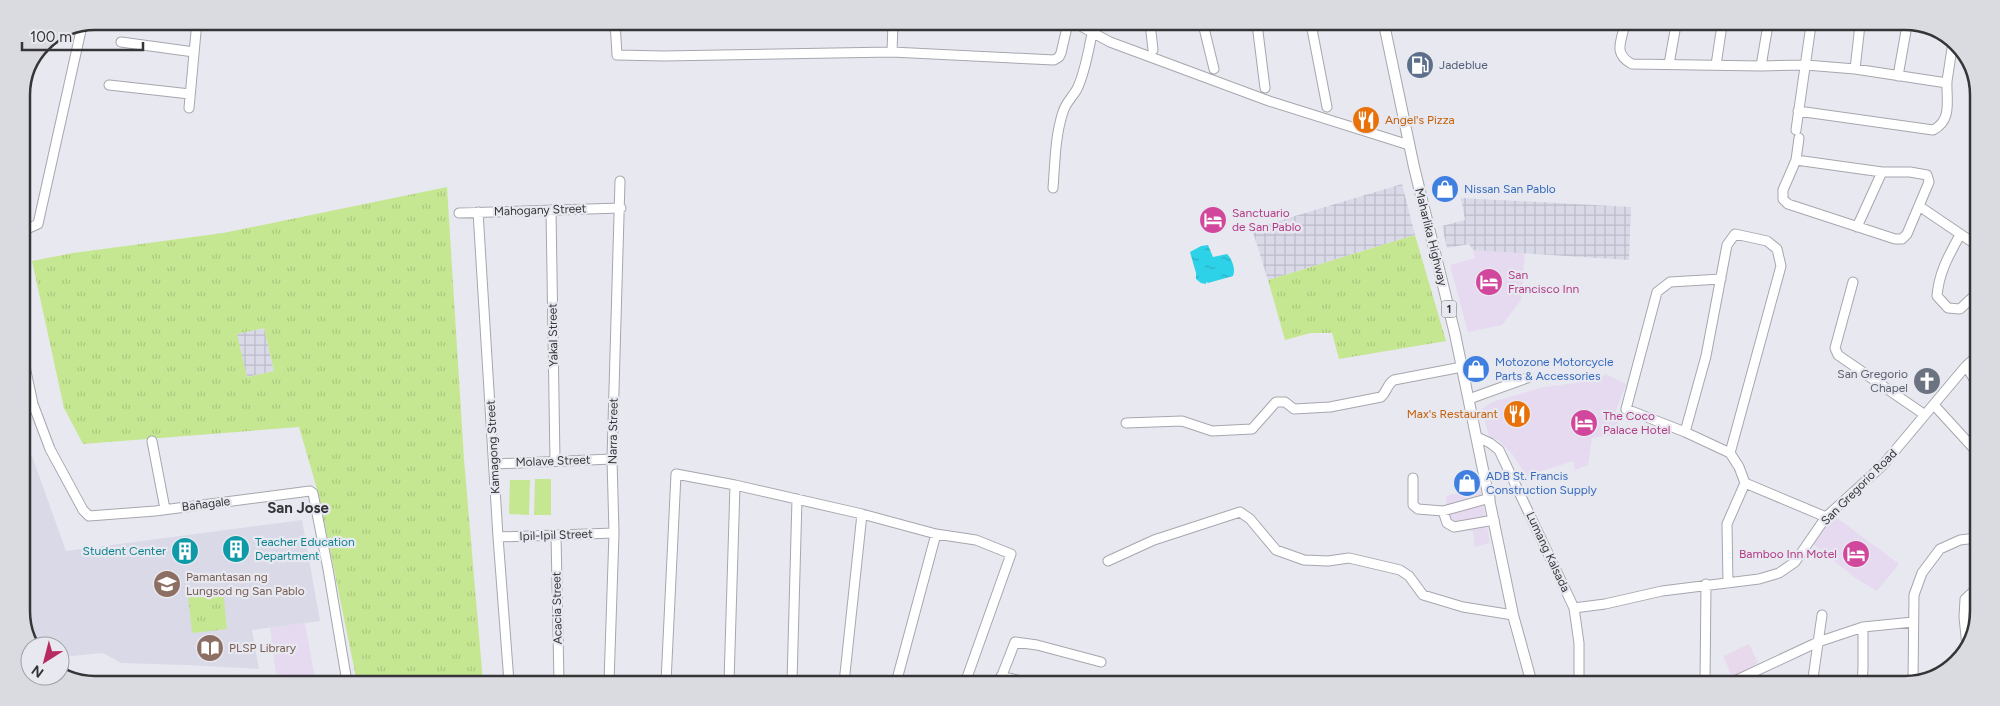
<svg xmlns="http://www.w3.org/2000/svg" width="2000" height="706" font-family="Figtree,sans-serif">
<defs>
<pattern id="industrial-grid" width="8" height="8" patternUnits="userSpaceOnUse" patternTransform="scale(1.25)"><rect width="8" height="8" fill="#d9d9e8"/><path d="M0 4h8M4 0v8" fill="none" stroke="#bbbbc8"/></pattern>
<pattern id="grass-tufts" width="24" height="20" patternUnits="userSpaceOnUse" patternTransform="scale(1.25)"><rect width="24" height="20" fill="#c6e792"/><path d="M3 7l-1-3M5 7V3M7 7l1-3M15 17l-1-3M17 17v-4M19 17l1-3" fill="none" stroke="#abc77f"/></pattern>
<pattern id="water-ripples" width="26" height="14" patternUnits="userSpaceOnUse" patternTransform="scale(1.25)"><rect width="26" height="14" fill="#2ed2e8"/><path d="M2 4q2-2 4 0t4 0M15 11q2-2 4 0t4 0" fill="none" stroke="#28abbd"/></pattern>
</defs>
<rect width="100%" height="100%" fill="#e8e8f0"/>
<path fill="#e5daef" d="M1473 250 1525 252 1521 300 1502 325 1468 332 1450 265 1475 258Z
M1605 374 1626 384 1615 413H1622L1613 435 1592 438 1588 465 1575 470 1573 461 1526 476 1513 455 1498 440 1489 437 1482 409 1492 402 1544 387 1599 380Z
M1480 488 1490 543 1475 547 1473 531 1448 529 1446 496Z
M1833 515 1899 564 1877 591 1854 577 1813 544Z
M305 623 315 679 276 674 270 628Z"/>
<path fill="url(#industrial-grid)" d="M1402 184 1415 235 1268 280 1252 229Z
M1461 198 1631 207 1629 260 1473 250 1469 244 1447 248 1442 226 1465 220Z
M264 328 274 371 247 377 236 334Z"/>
<path fill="#d9d9e8" d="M32 456 66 551 302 520 320 621 252 630 259 669 187 665 121 663 103 653 60 657V646H33L21 616V458Z"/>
<path fill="#e8d9ec" d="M1749 644 1758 663 1732 677 1723 656Z"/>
<path fill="url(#grass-tufts)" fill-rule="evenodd" d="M447 187 464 459 483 682H357L319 496 299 427 83 444 64 408 32 261 73 253 223 233ZM264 328 274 371 247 377 237 334Z
M1415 235 1446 341 1339 359 1332 333H1311L1285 340 1268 280Z
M223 590 227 629 192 633 188 594Z"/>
<path fill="#c6e792" d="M535 479H551V515H534Z
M510 480H530L529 515 509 514Z"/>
<path fill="url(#water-ripples)" d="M1208 245 1213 257 1227 254C1232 259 1236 269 1233 276L1208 283 1206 282V284L1201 283 1196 279V273L1190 252 1201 246Z"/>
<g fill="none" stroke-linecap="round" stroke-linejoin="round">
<g stroke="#a6a7ae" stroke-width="11">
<path id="minor" d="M615 22 617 55 664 56 892 52 1054 60 1059 57 1061 53 1068 23
M1075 23 1110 42 1269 101 1409 145
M1150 23 1153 50
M1203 24 1214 69
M1257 24 1265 88
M1311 24 1327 107
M1625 24C1621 42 1613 54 1632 64L1761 66 1806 65 1855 69 1947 83
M121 42 194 52
M892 52 893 23
M1669 64 1676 25
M1716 65 1722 25
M1761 66 1768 25
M1855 69 1860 25
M1898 76 1907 25
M109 85 190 94
M189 108 197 21
M1798 111 1933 130C1953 120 1946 99 1947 81 1949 68 1951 55 1953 42
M1796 130 1811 25
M1796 160 1882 172H1910L1927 175 1929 182 1907 234 1902 239H1895L1788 204 1783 199V190L1796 160 1799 138
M1053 188C1055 163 1055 136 1063 112 1066 102 1072 98 1077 89 1085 73 1088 52 1092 34
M1919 206 1978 246
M551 210 555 461
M478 212 498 537 509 682
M459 213 621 208
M1857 227 1882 172
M21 228 27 229 38 224 82 26
M1960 235C1949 255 1939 272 1937 296L1948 308 1960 309 1977 293
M1721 279 1670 282 1657 292 1626 409 1685 432 1730 453 1739 467 1745 483 1727 524 1728 583
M1853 282 1835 348 1838 355 1925 415
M21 348 33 404 50 449 83 510 89 516 155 511 310 491 313 493 328 569 347 682
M1966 366 1977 384
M1469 399 1527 378
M1934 405 1976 451
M1126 423 1182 421 1212 431 1252 429 1276 402H1285L1294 409 1330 407 1381 397C1387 392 1387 384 1394 380L1462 367
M1685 432 1706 356 1727 245 1735 234 1767 241 1777 249 1781 266 1730 453
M1477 437 1490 443 1499 450 1574 608 1579 643V684
M152 441 165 509
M495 464 612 459
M1413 478V505L1418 509 1443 511 1447 523 1454 527 1494 520
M1745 483 1826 517
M1443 511 1490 498
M556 535 559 682
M498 537 614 533
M1108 561 1154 540 1240 512 1250 519 1276 550 1304 560 1328 561 1349 558 1400 570 1409 576 1423 595 1463 607 1513 615
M1574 608 1605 604 1662 591 1759 579 1779 573 1795 562 1826 517 1882 466 1966 366 1977 356
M1967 646 1964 617 1965 599 1975 590
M1001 676 1029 683
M609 682 614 533 612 459 620 181
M666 682 676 474 735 485 862 514 936 534 976 540 1011 554 965 683
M729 682 735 485
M792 682 797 499
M1913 682 1914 595 1922 573 1940 549 1960 540 1976 538
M844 683 862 514
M896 683 936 534
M999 683 1015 642 1037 645 1101 662
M1705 684 1706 584
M1728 684 1818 642 1863 627 1913 622
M1812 685 1822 615
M1862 685 1863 668V627"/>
</g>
<g stroke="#a6a7ae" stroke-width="12">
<path id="major" d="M1384 24 1414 167 1455 334 1513 615 1532 684"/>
</g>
<use href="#minor" stroke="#fff" stroke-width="9"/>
<use href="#major" stroke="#fff" stroke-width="10"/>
</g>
<defs>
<g id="fuel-disc" transform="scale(1.4375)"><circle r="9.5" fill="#5c6f8a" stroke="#e8e8f0"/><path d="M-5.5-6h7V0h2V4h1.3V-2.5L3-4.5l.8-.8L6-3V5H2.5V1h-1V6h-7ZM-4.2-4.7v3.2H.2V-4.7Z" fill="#fff"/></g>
<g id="restaurant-disc" transform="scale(1.4375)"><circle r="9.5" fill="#e8710a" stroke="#e8e8f0"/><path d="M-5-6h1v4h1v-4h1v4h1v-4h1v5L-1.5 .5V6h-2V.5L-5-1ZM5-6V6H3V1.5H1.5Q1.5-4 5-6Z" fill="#fff"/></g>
<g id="shop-disc" transform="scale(1.4375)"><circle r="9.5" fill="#3f7fe0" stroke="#e8e8f0"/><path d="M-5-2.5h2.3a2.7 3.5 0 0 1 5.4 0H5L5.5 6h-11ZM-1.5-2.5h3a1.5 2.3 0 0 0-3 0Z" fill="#fff"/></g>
<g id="hotel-disc" transform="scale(1.4375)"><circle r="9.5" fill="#d1479c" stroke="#e8e8f0"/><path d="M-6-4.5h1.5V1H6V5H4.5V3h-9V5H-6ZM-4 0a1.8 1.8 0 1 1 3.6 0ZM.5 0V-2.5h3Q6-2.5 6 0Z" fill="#fff"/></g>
<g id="church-disc" transform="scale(1.4375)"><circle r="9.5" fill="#6b7280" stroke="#e8e8f0"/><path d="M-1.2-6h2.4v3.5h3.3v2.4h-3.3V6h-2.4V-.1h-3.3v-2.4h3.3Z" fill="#fff"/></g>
<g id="building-disc" transform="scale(1.4375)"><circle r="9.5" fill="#0f9aa8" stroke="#e8e8f0"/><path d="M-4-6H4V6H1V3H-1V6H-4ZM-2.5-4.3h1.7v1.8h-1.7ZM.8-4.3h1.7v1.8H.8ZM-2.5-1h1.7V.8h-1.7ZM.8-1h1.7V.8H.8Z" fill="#fff"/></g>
<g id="university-disc" transform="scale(1.4375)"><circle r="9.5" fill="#8d6e63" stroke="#e8e8f0"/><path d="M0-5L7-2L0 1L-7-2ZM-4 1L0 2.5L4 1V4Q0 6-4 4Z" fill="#fff"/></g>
<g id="library-disc" transform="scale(1.4375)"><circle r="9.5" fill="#8d6e63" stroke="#e8e8f0"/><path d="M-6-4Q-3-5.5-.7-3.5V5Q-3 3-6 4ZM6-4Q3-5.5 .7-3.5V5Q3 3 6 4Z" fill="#fff"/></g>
</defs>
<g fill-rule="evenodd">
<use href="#fuel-disc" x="1420" y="65"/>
<use href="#restaurant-disc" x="1366" y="120"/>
<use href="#shop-disc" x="1445" y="189"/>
<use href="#hotel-disc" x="1213" y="220"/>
<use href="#hotel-disc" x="1489" y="282"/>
<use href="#shop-disc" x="1476" y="369"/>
<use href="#church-disc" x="1927" y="381"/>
<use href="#restaurant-disc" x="1517" y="414"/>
<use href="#hotel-disc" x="1584" y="423"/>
<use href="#shop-disc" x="1467" y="483"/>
<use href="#building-disc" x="236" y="549"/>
<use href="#building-disc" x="185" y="551"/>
<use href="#hotel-disc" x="1856" y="554"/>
<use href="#university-disc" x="167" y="584"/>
<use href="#library-disc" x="210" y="648"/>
</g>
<g text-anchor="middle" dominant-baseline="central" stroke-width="4.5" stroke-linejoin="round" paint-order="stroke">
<rect fill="#e8e8f0" stroke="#6b6b6f" stroke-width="1" x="1441.5" y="300.5" width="15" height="17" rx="4"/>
<g font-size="11" font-weight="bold" fill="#353538">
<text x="1449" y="309">1</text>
</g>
<g font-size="12" fill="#4e5e75" stroke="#e8e8f0" text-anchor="start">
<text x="1439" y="65">Jadeblue</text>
</g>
<g font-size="12" fill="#c56008" stroke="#e8e8f0" text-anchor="start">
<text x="1385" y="120">Angel's Pizza</text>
<text x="1498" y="414" text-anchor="end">Max's Restaurant</text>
</g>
<g font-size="12" fill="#366cbe" stroke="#e8e8f0" text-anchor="start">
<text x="1464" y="189">Nissan San Pablo</text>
<text x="1495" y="362">Motozone Motorcycle<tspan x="1495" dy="14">Parts &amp; Accessories</tspan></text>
<text x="1486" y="476">ADB St. Francis<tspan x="1486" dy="14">Construction Supply</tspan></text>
</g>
<g font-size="12" fill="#353538" stroke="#e8e8f0">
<text transform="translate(540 210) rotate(-2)">Mahogany Street</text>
<text transform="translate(1431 237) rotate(76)">Maharlika Highway</text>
<text transform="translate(553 335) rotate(-91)">Yakal Street</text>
<text transform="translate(613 431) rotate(-89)">Narra Street</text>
<text transform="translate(493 447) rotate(-93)">Kamagong Street</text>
<text transform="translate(553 461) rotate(-2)">Molave Street</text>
<text transform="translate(1859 487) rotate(-45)">San Gregorio Road</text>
<text transform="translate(206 504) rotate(-7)">Bañagale</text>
<text transform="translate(556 535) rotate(-2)">Ipil-Ipil Street</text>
<text transform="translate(1548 552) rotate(65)">Lumang Kalsada</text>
<text transform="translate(557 608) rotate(-91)">Acacia Street</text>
</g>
<g font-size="12" fill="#b23c85" stroke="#e8e8f0" text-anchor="start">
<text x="1232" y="213">Sanctuario<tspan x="1232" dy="14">de San Pablo</tspan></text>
<text x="1508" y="275">San<tspan x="1508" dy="14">Francisco Inn</tspan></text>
<text x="1603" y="416">The Coco<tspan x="1603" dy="14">Palace Hotel</tspan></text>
<text x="1837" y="554" text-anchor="end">Bamboo Inn Motel</text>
</g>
<g font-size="12" fill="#5b616d" stroke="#e8e8f0" text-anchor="end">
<text x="1908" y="374">San Gregorio<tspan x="1908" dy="14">Chapel</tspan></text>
</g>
<g font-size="12" fill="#0d838f" stroke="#e8e8f0" text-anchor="start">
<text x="255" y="542">Teacher Education<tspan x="255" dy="14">Department</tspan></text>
<text x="166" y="551" text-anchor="end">Student Center</text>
</g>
<g font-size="12" fill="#785e54" stroke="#e8e8f0" text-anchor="start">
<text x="186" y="577">Pamantasan ng<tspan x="186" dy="14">Lungsod ng San Pablo</tspan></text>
<text x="229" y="648">PLSP Library</text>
</g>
<g font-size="15" font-weight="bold" fill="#35353b" stroke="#e8e8f0">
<text x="298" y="508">San Jose</text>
</g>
</g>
<path d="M0 0H2000V706H0ZM95 30H1905A65 65 0 0 1 1970 95V611A65 65 0 0 1 1905 676H95A65 65 0 0 1 30 611V95A65 65 0 0 1 95 30Z" fill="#dadae1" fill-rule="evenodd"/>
<path fill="none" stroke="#353538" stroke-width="2.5" d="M95 30H1905A65 65 0 0 1 1970 95V611A65 65 0 0 1 1905 676H95A65 65 0 0 1 30 611V95A65 65 0 0 1 95 30Z"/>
<g transform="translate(45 661) rotate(216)"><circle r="24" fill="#e8e8f0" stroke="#a0a0a6"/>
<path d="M0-4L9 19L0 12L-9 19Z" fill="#b82b61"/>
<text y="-8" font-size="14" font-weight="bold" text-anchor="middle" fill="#353538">N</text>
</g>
<path d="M22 42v8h121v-8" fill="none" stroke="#353538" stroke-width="2.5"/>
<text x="30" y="42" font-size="15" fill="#353538" stroke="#e8e8f0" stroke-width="4" paint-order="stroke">100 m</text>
</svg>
